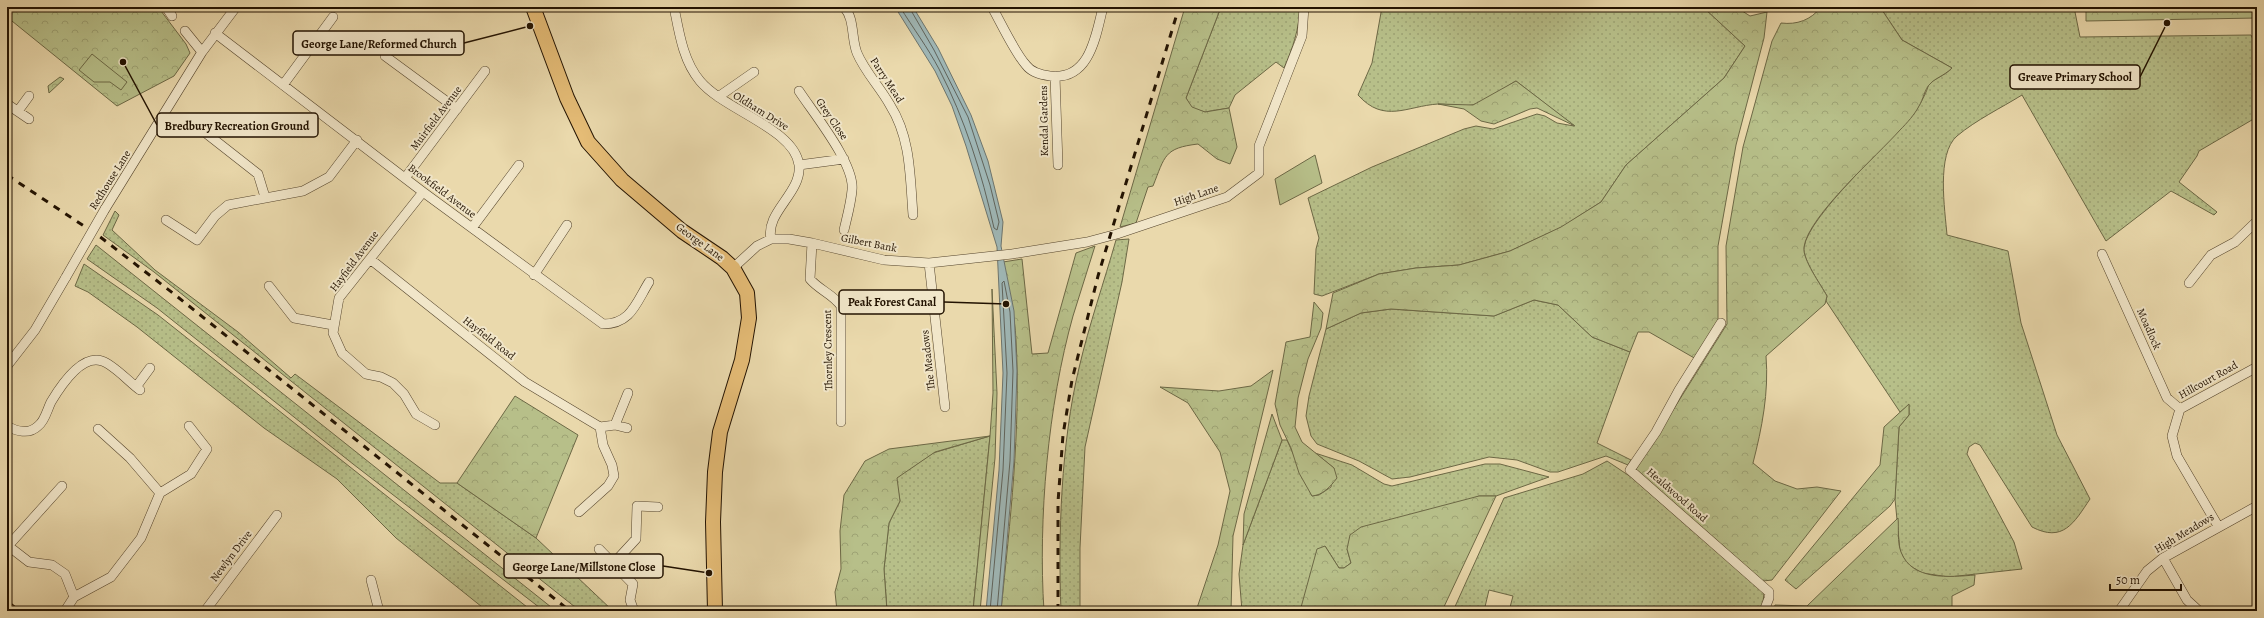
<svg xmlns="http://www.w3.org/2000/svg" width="2264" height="618" font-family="Alegreya,serif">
<defs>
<pattern id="grass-dots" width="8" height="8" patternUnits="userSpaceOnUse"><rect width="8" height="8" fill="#b7bf89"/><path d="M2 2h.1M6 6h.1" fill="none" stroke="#9da374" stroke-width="1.8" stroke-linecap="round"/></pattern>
<pattern id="forest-crowns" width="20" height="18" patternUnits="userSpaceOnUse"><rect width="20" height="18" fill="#b7bf89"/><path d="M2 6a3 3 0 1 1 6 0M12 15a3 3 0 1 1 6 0" fill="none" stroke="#9da374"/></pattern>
</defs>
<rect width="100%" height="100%" fill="#ead9ac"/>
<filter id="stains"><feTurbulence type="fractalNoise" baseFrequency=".005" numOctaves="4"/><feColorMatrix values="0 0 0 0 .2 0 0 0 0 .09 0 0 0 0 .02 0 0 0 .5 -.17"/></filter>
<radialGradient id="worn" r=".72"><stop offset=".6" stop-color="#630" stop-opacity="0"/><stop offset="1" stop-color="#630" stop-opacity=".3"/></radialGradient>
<path fill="url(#grass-dots)" stroke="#6c6845" d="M1221 7H1300C1299 30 1293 47 1284 68L1276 62 1235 95 1229 108 1205 112 1191 108 1186 98Z
M1382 7H1703L1745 46 1724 78 1626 165 1601 202 1562 227 1510 251 1459 265 1416 268 1379 274 1322 296 1314 294 1316 249 1319 238 1308 198 1372 167 1464 129 1476 126 1493 129 1537 114 1545 116 1557 123 1574 126 1516 81C1505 87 1484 103 1472 105 1462 107 1449 104 1438 104 1407 106 1384 124 1358 95L1372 63Z
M1880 7H2074L2080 37 2251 35 2257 48V117L2199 151 2197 156 2179 182 2217 212 2214 215 2171 191 2106 241 2022 95C2001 108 1976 120 1957 136 1936 154 1945 210 1947 235L2008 251 2021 323 2057 435 2090 499C2074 523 2063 543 2032 527L1980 445 1975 443 1969 447 1967 454 2014 542 2022 569 1949 577 1922 573 1907 564 1900 551 1895 499 1899 427 1909 415V405L1900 412 1826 301 1827 296C1821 285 1802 259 1804 247 1809 215 1889 144 1912 116 1918 108 1922 101 1926 92 1927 90 1928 86 1929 84 1934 79 1944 76 1952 68L1902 40Z
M115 211 119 215 112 230 155 270 238 332 291 378 295 374 440 483H457L536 538 613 611H580L154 272 103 235Z
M1129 239 1122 282 1085 447 1080 548V611H1061C1058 535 1061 443 1079 368 1089 325 1104 282 1116 240Z
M96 245 556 611H544L353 464 157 308 87 259Z
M84 264 158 315 532 611H487L396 538 337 479 264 428 137 327 88 292 75 286Z
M1534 300 1558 305 1592 337 1630 352 1597 443 1631 460 1628 465 1606 456 1558 472H1550L1517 460 1489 457 1410 477 1392 479 1359 461 1317 444 1311 436 1306 416 1309 396 1326 329 1361 313 1391 309 1494 316Z
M990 436 973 611H887L884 569 889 523 900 501 896 478 933 453Z
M1282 440H1287L1312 496 1319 495 1331 487 1334 468 1315 453 1352 465 1384 484 1392 486 1485 464H1500L1549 477 1496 496H1479L1347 549 1351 563 1344 568H1339L1325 546 1300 611H1242L1239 574 1243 545Z
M1607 461 1631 477 1764 593 1763 602 1759 611H1509L1513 596 1489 590 1484 611H1453L1504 498 1583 474Z"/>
<path fill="url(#forest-crowns)" stroke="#6c6845" d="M7 7H158L186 44 190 53 174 76 117 106 7 17Z
M1185 7H1221L1186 98 1192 107 1205 112 1229 108 1237 147 1230 164 1217 159 1198 144C1164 148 1165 156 1153 186L1148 187 1136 223 1120 227Z
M1703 7H1736L1750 16 1767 12 1764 38 1736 145 1718 246V320L1696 359 1649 332H1638L1630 352 1592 337 1558 305 1534 300 1494 316 1391 309 1361 313 1326 329 1333 293 1379 274 1416 268 1459 265 1510 251 1561 227 1601 202 1626 165 1724 78 1745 46Z
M1821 7H1880L1902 40 1952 68C1944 76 1935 78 1930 84 1925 88 1923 100 1919 106 1915 114 1907 123 1900 130 1878 155 1808 216 1804 247 1802 259 1821 285 1827 296L1825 304 1766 356C1769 392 1762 428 1753 463L1775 481 1797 489 1817 487 1841 491 1772 580 1763 581 1636 469 1727 324 1726 246 1743 147 1772 41 1781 23C1797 25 1811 20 1821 7Z
M2086 7H2257V18L2086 21Z
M60 77 64 79 49 93 48 86Z
M1516 81 1575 126 1537 108 1530 109 1494 124 1481 121 1464 109 1438 104 1473 105Z
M1095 246C1088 269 1080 293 1073 316 1048 405 1038 519 1044 611H1001C1010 521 1021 430 1016 340 1015 314 1007 288 1003 262L1022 259 1032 354 1048 353 1076 253Z
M992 289 997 393 995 458 980 611H973L990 436 935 452 897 478 900 501 889 523 884 569 887 611H837L835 592 841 569 840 531 844 495 865 461 889 449 990 436 993 393Z
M1314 302 1323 313 1321 328 1308 359 1298 398 1295 427 1302 442 1334 468 1337 478C1330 487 1323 495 1312 496L1299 473 1291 448 1280 425 1275 404 1286 342 1310 337Z
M1273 370 1233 536 1231 611H1196L1218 545 1230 491 1220 452 1188 403 1160 387 1219 391 1251 386Z
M515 396 578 435 536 538 457 483Z
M1909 404V415L1899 427 1895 499 1890 506 1796 589 1785 580 1880 465 1884 427Z
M1272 414 1282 440 1243 545 1244 514Z
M1479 496H1496L1442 611H1300L1317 549 1325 546 1339 568H1344L1351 563 1347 549 1350 535 1361 527Z
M1898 518C1899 528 1897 542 1901 552 1912 581 1950 577 1975 575L1974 585 1952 596V611H1773L1775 605 1807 606Z"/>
<path fill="#b7bf89" stroke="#6c6845" d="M92 54 127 82 121 90 110 82H94L79 70Z
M1315 155 1322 183 1280 205 1275 179Z"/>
<path fill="#9fb7b6" stroke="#6d756e" d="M895 7H913L938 48 971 115 988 161 1003 222 1001 246 1014 311 1017 371 1014 461 1001 611H986L999 470 1003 373 997 247 966 146 952 106 935 71Z"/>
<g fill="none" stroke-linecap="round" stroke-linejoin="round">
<path stroke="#60645c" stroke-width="1" d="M900 7C913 28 928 48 939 69 965 119 982 174 994 228L997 230 999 222 990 185 968 117 934 50 909 7
M990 611 1003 470 1007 373 1002 283 1004 281 1010 312 1013 371 1010 461 997 611"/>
<g stroke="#54442c" stroke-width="10">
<path id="minor" d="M166 7 172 16
M674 7C679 32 683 61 700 81 724 110 795 129 799 165 802 193 765 212 771 239
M844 7C855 19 851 38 857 53 865 72 880 87 890 105 911 138 910 177 913 215
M992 7C1001 23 1015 53 1026 65 1031 72 1042 75 1050 76 1090 81 1096 35 1103 7
M185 31 202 52
M215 33 423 192 603 324C631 324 636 303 649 282
M385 56 457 109
M1055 76 1058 165
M283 85 333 17
M799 91C814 114 855 164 852 190 851 203 847 217 844 230
M718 97 754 72
M7 104 29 119
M18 111 29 96
M207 134 258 174 265 197
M799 165 844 159
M405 178 485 71
M423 192 339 298 333 333 342 353 366 374 381 377 393 383 404 394 416 414 435 425
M105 209 202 52 236 7
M166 220 197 240 215 216 228 205 303 191 329 177 357 140
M472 228 519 165
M812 243 810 279C819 290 833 294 841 306V422
M2102 254 2167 398 2180 409
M370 259 525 382 600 427 615 425 628 393
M929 263 945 407
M733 268 757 246 771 239H789L812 243 884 260 929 263 1012 254 1087 242 1117 234 1227 197 1259 173V146L1302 36 1304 7
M534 275 567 225
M2189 283 2211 255 2235 242 2257 221
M269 286 294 318 333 325
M1721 323 1679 390 1656 432 1630 470 1769 592V598L1764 611
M7 366 35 330 66 277
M136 387 150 368
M615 425 627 428
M7 426C16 431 29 435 38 426 45 421 47 410 51 402 60 387 81 354 102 361 113 364 130 383 140 390
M98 429 130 458 160 493
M579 512 608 486 614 476 612 465 603 445 600 427
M2218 526 2177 456 2172 436 2180 409 2257 367
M7 545 29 562 52 565 65 574 74 597
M8 546 62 486
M599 549 633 584 630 600 634 611
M2163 558 2187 600 2199 611
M613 564 636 539 637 506 658 507
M371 580 379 611
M65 611 74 597 111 577 141 538 160 493 191 474 207 449 189 426
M205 611 277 515
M2119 611 2147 571 2163 558 2257 506"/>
</g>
<g stroke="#221201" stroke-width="16">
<path id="primary" d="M533 7 567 98 588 142 622 180 682 231 722 258 733 268 747 293 749 318 742 360 720 432 715 472 713 522 715 611
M7 610 9 611"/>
</g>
<use href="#minor" stroke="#f1e6c9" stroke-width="9"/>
<use href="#primary" stroke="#e5bc76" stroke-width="14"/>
<path stroke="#221201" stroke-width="3" stroke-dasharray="7 7" stroke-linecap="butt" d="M7 175 99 236 174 294 570 611
M1058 611V502L1063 435 1072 380 1098 276 1179 7"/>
<g stroke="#54442c" stroke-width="10" stroke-linecap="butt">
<path id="minor-bridge" d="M66 277 105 209"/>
</g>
<use href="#minor-bridge" stroke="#f1e6c9" stroke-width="9"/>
</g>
<g text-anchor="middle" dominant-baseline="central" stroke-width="4" stroke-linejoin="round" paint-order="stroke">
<g font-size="11" fill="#221201" stroke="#f1e6c9">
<text transform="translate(887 80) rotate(57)">Parry Mead</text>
<text transform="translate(761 111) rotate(32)">Oldham Drive</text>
<text transform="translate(436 118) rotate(-53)">Muirfield Avenue</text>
<text transform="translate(832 119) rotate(56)">Grey Close</text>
<text transform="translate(1044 121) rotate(-91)">Kendal Gardens</text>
<text transform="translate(110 180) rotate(-58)">Redhouse Lane</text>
<text transform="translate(442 191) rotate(37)">Brookfield Avenue</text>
<text transform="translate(1196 195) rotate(-19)">High Lane</text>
<text transform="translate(700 242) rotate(36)">George Lane</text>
<text transform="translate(869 243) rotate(11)">Gilbert Bank</text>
<text transform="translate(354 261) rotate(-53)">Hayfield Avenue</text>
<text transform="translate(2149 329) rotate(66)">Moadlock</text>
<text transform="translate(489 338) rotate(38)">Hayfield Road</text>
<text transform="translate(828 350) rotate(-91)">Thornley Crescent</text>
<text transform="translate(928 360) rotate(-96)">The Meadows</text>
<text transform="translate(2208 380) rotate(-29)">Hillcourt Road</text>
<text transform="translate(1677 495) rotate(41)">Healdwood Road</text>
<text transform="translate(2184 533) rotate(-31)">High Meadows</text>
<text transform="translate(231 556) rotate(-53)">Newlyn Drive</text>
</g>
</g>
<path fill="none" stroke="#221201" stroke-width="1.5" d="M530 26L464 43M2167 23L2140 77M123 62L157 125M1006 304L944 302M709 573L663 566"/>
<g fill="#221201" stroke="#f1e6c9" stroke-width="1.5">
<circle cx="530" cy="26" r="4"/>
<circle cx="2167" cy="23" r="4"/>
<circle cx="123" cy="62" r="4"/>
<circle cx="1006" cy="304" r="4"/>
<circle cx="709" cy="573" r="4"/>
</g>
<g fill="#f1e6c9" stroke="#221201" stroke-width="1.5">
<rect x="293" y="31" width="171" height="24" rx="4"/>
<rect x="2010" y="65" width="130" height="24" rx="4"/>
<rect x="157" y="113" width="161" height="24" rx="4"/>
<rect x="839" y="290" width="105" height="24" rx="4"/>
<rect x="504" y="554" width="159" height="24" rx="4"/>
</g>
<g font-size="12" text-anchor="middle" font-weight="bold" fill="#221201">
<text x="379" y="48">George Lane/Reformed Church</text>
<text x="2075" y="81">Greave Primary School</text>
<text x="237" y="130">Bredbury Recreation Ground</text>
<text x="892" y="306">Peak Forest Canal</text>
<text x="584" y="571">George Lane/Millstone Close</text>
</g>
<rect width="2264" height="618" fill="none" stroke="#ead9ac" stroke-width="24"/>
<rect x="8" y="8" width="2248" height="602" fill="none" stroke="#221201" stroke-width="2"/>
<rect x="12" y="12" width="2240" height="594" fill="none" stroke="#221201"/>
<path d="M2110 584v6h71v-6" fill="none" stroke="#221201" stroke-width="2"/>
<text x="2116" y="584" font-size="12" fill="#221201" stroke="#f1e6c9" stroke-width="3" paint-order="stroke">50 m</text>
<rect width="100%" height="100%" filter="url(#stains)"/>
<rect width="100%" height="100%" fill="url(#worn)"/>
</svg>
